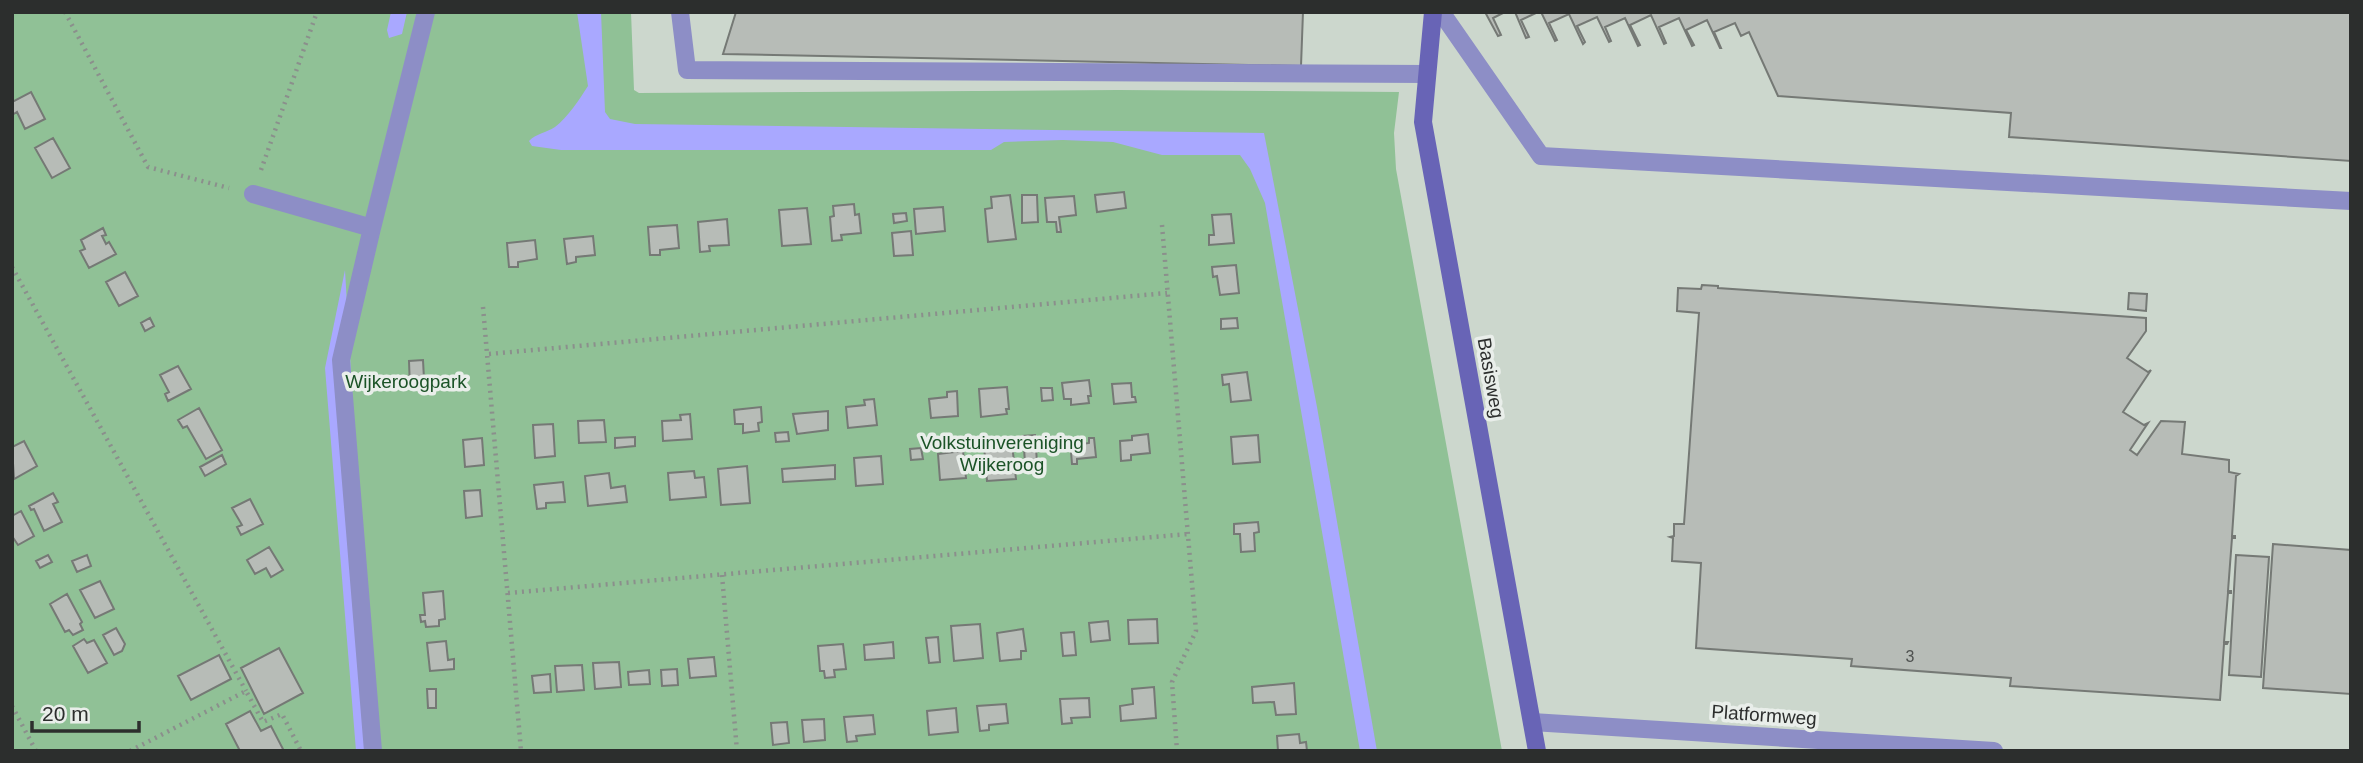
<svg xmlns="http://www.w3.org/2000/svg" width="2363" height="763" font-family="Arial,sans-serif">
<rect width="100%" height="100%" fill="#dce1dc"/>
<path fill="#ccd7cd" d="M616 12H2351V751H1432L622 104Z"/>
<path fill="#90c196" d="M12 12H631L634 90 639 93 1118 90 1399 92 1394 133 1396 169 1502 751H12Z"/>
<path fill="#a9a8ff" d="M391 12H407L402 34 389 38 387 30Z
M577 12H601L605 112 610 119 635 124 1264 133 1317 407 1377 751H1360L1265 203 1250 169 1240 155H1162L1113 142 1063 140 1004 142 991 150H561L532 146 529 141C537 133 546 133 555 127 568 117 579 100 588 86Z
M345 270 373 751H356L325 368Z"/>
<path fill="#b7bcb7" stroke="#757975" stroke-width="2" d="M736 12H1303L1301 66 723 54Z
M1485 12H1505L1493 18 1501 35 1498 36Z
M1515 12H1538L1521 20 1529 37 1526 38Z
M1541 12H2351V161L2009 137 2011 113 1778 96 1749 32 1741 36 1735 23 1714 32 1721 48H1720L1707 20 1686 30 1694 45 1692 46 1679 18 1659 27 1666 43 1664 44 1651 15 1630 25 1640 45 1638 46 1625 18 1605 27 1611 41 1609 42 1597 17 1577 26 1585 42 1583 44 1569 14 1549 23 1557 40 1555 41Z
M31 92 45 119 25 129 17 112 12 115V102Z
M53 138 70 168 52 178 35 148Z
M1124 192 1126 208 1097 212 1095 195Z
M1010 195 1016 239 988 242 985 209 992 208 991 197Z
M1022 195H1037L1038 222 1022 223Z
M1074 196 1076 215 1059 217 1061 232H1057L1056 222H1047L1045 198Z
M854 204 855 215 859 214 861 233 841 235 842 240 832 241 830 217 834 216 833 206Z
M943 207 945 231 916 234 914 209Z
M807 208 811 244 782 246 779 210Z
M906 213 907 221 894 223 893 214Z
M1231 214 1234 243 1209 245V235H1214L1212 215Z
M727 219 729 245 709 246 710 251 700 252 698 222Z
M677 225 679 248 660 250V255H650L648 227Z
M103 228 106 235 102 236 106 244 109 242 116 254 89 268 80 251 85 249 81 240Z
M911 231 913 255 894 256 892 233Z
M593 236 595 255 576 257V262L567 264 564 239Z
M535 240 537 259 518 262V267H509L507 243Z
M1236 265 1239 293 1220 295 1217 276 1213 277 1212 267Z
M125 272 138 296 119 306 106 282Z
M1702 285 1718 286V288L2146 318V331L2127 358 2148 372 2151 370 2123 412 2144 425 2148 423 2130 450 2137 455 2161 421 2185 422 2182 454 2229 460V472L2239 474 2236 476 2232 536H2235V538H2232L2228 591H2231V593H2228L2224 642H2228L2227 644H2224L2220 700 2010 686 2011 678 1851 666 1852 659 1696 648 1701 563 1672 561 1673 538 1670 537 1674 536V524H1684L1699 313 1677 311 1678 288 1701 289Z
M2129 293 2147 294 2146 311 2128 309Z
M150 318 154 326 145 331 141 323Z
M1237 318 1238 328 1221 329V319Z
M423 360 424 379 429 378 430 388 410 389 409 361Z
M178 366 191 389 168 401 165 394 169 392 160 375Z
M1247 372 1251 400 1231 402 1229 384 1223 385 1222 375Z
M1089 380 1091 396H1088L1089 403 1071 405V399H1064L1062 383Z
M1131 383 1132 397H1135L1136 402 1114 404 1112 384Z
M1007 387 1009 409H1006L1007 414 981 417 979 389Z
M1041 388H1052L1053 400 1042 401Z
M957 391 958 416 931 418 929 399 947 397V392Z
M874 399 877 425 848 428 846 407 865 405 864 400Z
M761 407 762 422 758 423 759 431 743 433V424H735L734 410Z
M199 408 222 450 206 459 187 426 183 428 178 420Z
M828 411V430L797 434 793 414Z
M690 414 692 439 663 441 662 421 681 420 680 415Z
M604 420 606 442 579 443 578 421Z
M553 424 555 456 535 458 533 425Z
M788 432 789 441 776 442 775 433Z
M1148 434 1150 453 1131 455V460L1121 461 1120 441 1132 440V436Z
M1035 435 1037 462H1025L1023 436Z
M1258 435 1260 462 1233 464 1231 437Z
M635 437V446L615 448V438Z
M482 438 484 465 465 467 463 440Z
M1089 438H1094L1096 457 1077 459V464H1072L1070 440 1082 439V444L1089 443Z
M1007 439V444H1012L1016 479 987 481 984 446H989V440Z
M24 441 37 466 14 479 12 447Z
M921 448 923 459 911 460 910 449Z
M963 451 966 478 940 480 938 454Z
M222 455 226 464 205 476 200 467Z
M881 456 883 484 856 486 854 458Z
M835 465V479L783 482 782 469Z
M747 466 750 503 721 505 718 469Z
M694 471 695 478 704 477 706 497 670 500 668 473Z
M609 473 611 488 625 486 627 502 588 506 585 476Z
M563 482 565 502 546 503V508L537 509 534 485Z
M480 490 482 516 466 518 464 491Z
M53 493 58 502 53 504 62 522 44 531 34 509 31 510 29 506Z
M250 499 263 524 241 535 237 527 242 525 232 508Z
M21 511 34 536 18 545 12 536V516Z
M1258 522 1259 532 1254 533 1255 551 1241 552 1240 534H1234V524Z
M2273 544 2351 550V694L2263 688Z
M269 547 283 570 271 577 266 568 255 574 247 560Z
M48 555 52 562 40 568 36 561Z
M87 555 91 566 77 572 72 561Z
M2236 555 2269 557 2261 677 2229 675Z
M100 581 114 609 95 618 80 590Z
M443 591 445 619 439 620V626L426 627 425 621 421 622 420 615H425L423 593Z
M67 594 82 622 80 624 83 630 73 635 69 630 65 632 50 604Z
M1157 619 1158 643 1129 644 1128 620Z
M1108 621 1110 640 1091 642 1089 623Z
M980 624 983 658 954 661 951 626Z
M116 628 125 644 122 651 114 655 103 635Z
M1023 629 1026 651H1021V659L1000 661 997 633Z
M1074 632 1076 655 1063 656 1061 633Z
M938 637 940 662 929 663 926 638Z
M84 639 87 643 94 640 107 663 88 673 73 646Z
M446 641 448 660 454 659V669L430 671 427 643Z
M893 642 894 658 865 660 864 645Z
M843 644 846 669 834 670 835 677 825 678 824 671H820L818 646Z
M279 648 303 693 264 714 241 668Z
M219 655 231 679 191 700 178 676Z
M714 657 716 676 690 678 688 659Z
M619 662 621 687 595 689 593 663Z
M582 665 584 690 557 692 555 666Z
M677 669 678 685 662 686 661 670Z
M649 670 650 684 629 685 628 672Z
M550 674 551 692 534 693 532 676Z
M1294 683 1296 714 1276 715 1274 702 1253 703 1252 687Z
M1154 687 1156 718 1121 721 1120 706 1133 704 1132 689Z
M427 689H436V708H428Z
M1089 698 1090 717 1071 718 1072 723 1062 724 1060 699Z
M1006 704 1008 723 989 725V730L980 731 977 706Z
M956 708 958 732 929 735 927 711Z
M250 711 261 731 271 726 284 751H240L226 724Z
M873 715 875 734 856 736 857 741 847 742 844 717Z
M824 719 825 740 804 742 802 720Z
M787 722 789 743 773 745 771 723Z
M1299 734 1300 743 1306 742 1307 751H1278L1277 736Z"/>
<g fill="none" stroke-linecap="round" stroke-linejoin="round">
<path stroke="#8b8f8c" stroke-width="4.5" stroke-dasharray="2 5" stroke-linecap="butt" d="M65 12 148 167 229 188
M261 170 317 12
M1162 225 1196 631 1172 682 1177 751
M12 267 246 691
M483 307 521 751
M489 354 1167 293
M722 575 737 751
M508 593 1188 534
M12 706 36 751
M130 751 246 691 263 722 282 714 301 751"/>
<path stroke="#8d8ec6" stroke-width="18" d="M680 12 687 70 1427 74
M1441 12 1541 156 2351 201
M253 194 372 228 341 360 373 751
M372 228 426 12"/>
<path stroke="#8d8ec6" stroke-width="18" d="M1532 722 1994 751"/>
<path stroke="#6864b6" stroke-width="18" d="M1433 12 1423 122 1537 751"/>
</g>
<g text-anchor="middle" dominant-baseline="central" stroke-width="7" stroke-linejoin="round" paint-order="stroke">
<g font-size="16" fill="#4f5250">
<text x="1910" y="656">3</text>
</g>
<g font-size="19" fill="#2c2e2d" stroke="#e9eeea">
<text transform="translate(1491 378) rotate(80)">Basisweg</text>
<text transform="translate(1764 715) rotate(4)">Platformweg</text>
</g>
<g font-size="19" fill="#1b5327" stroke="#e9eeea">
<text x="406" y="381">Wijkeroogpark</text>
<text x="1002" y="442">Volkstuinvereniging<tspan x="1002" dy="22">Wijkeroog</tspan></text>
</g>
</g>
<rect width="2363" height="763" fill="none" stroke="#2c2e2d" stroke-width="28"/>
<path d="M32 721v10h107v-10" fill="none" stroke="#2c2e2d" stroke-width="3.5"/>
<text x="42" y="721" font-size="21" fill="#2c2e2d" stroke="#e9eeea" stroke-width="5" paint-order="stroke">20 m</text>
</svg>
